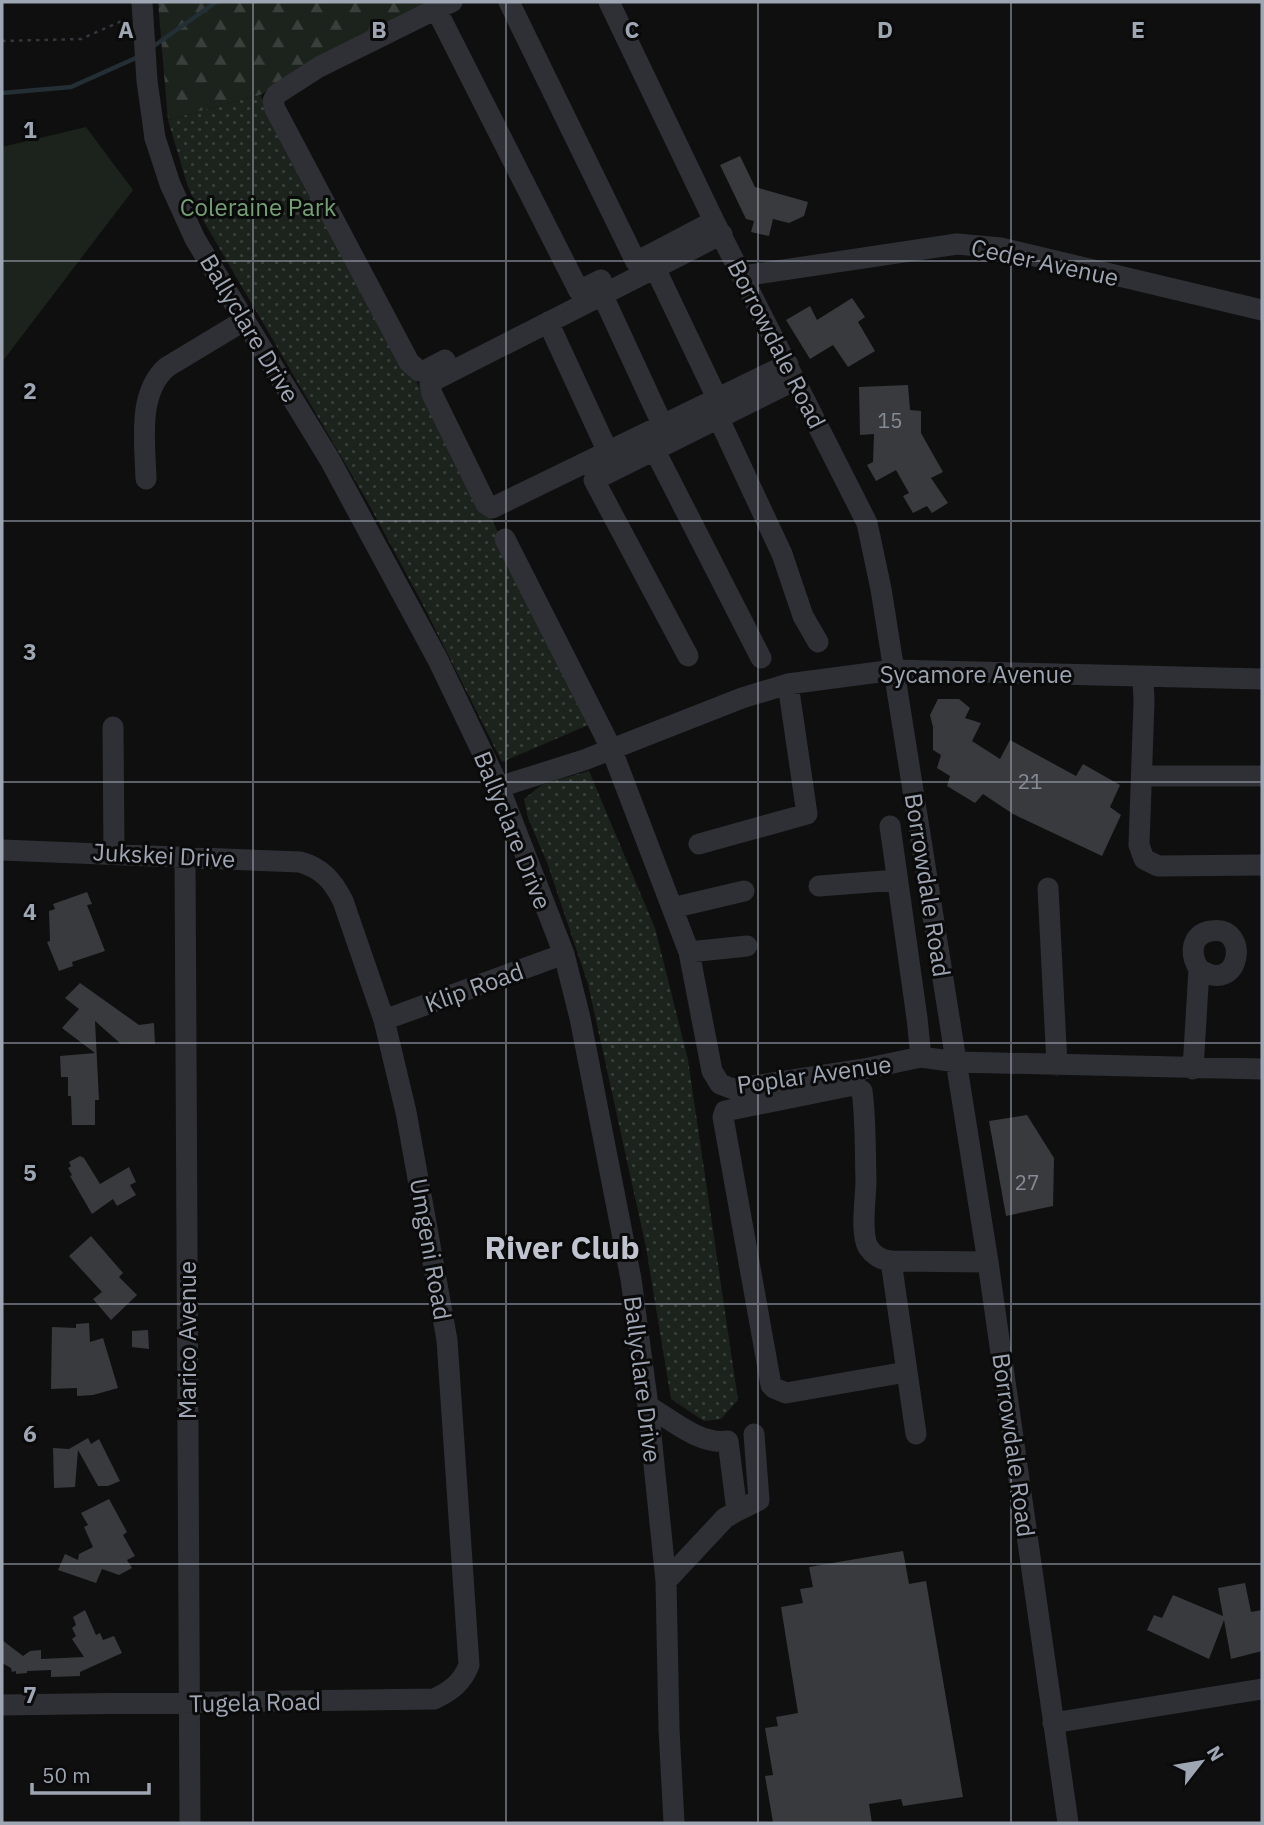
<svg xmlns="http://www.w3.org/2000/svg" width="1264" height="1825" font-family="'IBM Plex Sans',sans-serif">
<defs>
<pattern id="forest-firs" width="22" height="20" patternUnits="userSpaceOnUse" patternTransform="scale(1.75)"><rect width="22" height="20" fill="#1b231c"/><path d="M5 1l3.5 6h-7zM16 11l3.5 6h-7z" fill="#39403b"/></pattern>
<pattern id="park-dots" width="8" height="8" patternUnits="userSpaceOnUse" patternTransform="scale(1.75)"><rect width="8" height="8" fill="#1b231c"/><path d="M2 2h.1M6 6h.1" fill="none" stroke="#39403b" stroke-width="1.8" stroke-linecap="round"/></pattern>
</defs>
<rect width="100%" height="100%" fill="#0f0f10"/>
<path fill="#1b231c" d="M86 127 133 190 2 362V147Z"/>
<path fill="url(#forest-firs)" d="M158 2H440L260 95 168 120Z"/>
<path fill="url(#park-dots)" d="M260 95 493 522 593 723 502 762 421 601 367 501 200 215 187 184 168 120Z
M589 771 655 928 688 1060 738 1400 721 1419 704 1421 671 1399 646 1247 588 984 548 865 528 818 524 799 543 784Z"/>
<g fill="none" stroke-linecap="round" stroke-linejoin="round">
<path stroke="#242e35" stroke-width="4.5" d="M151 48 216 2
M2 93 71 87 138 57"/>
</g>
<path fill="#383a3e" d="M740 156 755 187 808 202 804 216 789 223 773 219 769 236 751 232 754 221 746 219 720 165Z
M852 298 865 317 858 322 875 351 848 367 833 345 810 359 786 320 810 306 817 320Z
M908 385 910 410 921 411V433L943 472 931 478 948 503 932 513 927 506 913 513 903 496 909 493 896 470 876 481 867 465 873 462 874 434 860 435 859 387Z
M938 699H959L970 708 965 718 981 723 972 741 1000 759 1010 740 1076 776 1083 764 1120 785 1110 807 1121 815 1102 856 1013 814 983 794 975 803 947 786 950 776 937 768 941 755 933 750V727L930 715Z
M87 892 92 904 87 905 105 951 72 962 73 966 59 971 47 942 50 941 49 911 55 909 53 904Z
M80 983 139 1025 154 1023 155 1044H121L95 1021 99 1100H95V1125H72L71 1096H68V1077H61L60 1056 95 1053 62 1028 79 1009 65 998Z
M1027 1115 1054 1158 1053 1206 1006 1216 989 1121Z
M80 1156 84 1158 100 1184 129 1167 136 1182 130 1185 136 1195 117 1206 113 1199 92 1214 70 1176 72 1175 68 1168 71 1166 69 1162Z
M91 1236 123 1273 119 1277 137 1295 111 1320 93 1299 102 1292 69 1256Z
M89 1323 90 1342 103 1338 118 1388 93 1395 77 1396V1388L51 1389 52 1327 76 1328V1324Z
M148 1330 149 1349 132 1347V1331Z
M88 1438 91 1444 99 1439 120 1481 108 1486H98L78 1450 75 1487 54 1488 53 1448 69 1449Z
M109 1499 127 1532 123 1535 135 1556 127 1560 132 1568 119 1575 102 1569 96 1583 58 1570 65 1554 78 1560 79 1554 93 1547 84 1527 88 1525 81 1513Z
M903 1551 909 1584 926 1581 963 1797 903 1806 901 1799 869 1804 872 1823 773 1822 765 1776 773 1775 765 1728 778 1726 776 1717 798 1713 781 1607 803 1603 800 1589 813 1587 809 1567Z
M1245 1583 1251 1612 1262 1610V1651L1231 1659 1224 1620 1209 1659 1147 1630 1154 1615 1162 1618 1173 1595 1223 1616 1218 1588Z
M85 1610 96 1635 100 1633 103 1640 114 1636 122 1653 80 1672V1676L51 1677V1670L27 1671V1673L16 1674V1671L12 1672 11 1668 2 1663V1640L23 1656 30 1651 41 1650V1659L84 1657 72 1639 76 1636 72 1628 76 1625 73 1617Z"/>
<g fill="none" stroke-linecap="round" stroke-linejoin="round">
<path stroke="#35373d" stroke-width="2.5" stroke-dasharray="3.5 5" stroke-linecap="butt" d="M159 5 167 2
M2 41 81 39 124 20"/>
<path stroke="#2f3036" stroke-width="21" d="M452 2 436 9 579 291 601 280
M509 2 636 262 714 221
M609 2 714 221 867 523 881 589 988 1262 1068 1823
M436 9 319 67 277 94 273 101 275 109 409 362 419 371H424L445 360
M155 138 170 184 195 239 330 460 438 660 499 787 564 954 580 1018 631 1279 648 1406 666 1581 669 1729 674 1823
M722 234 433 381 430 384 432 394 486 504 492 508 788 364
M655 268 718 400
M743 276 957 244 1001 248 1262 310
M602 294 663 426
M548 322 608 452
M718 417 782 554 803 616 818 642
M654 449 761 658
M146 479C145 442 137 393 167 367L245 320
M505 539 611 748 689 952 712 1071 720 1084 733 1089 864 1069 921 1057 957 1062 1262 1069
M688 656 594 480 795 380
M1143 677 1144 702 1139 845 1144 859 1158 866 1262 865
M113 727 114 853
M1142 776H1262
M499 787 584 760 742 698 788 684 894 670 1262 679
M890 826 917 1018 921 1057
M699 844 807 814 788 684
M2 850 300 862C322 868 333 881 343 901L384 1020 406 1112 447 1340 469 1665C462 1683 451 1691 434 1699L2 1705
M185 856 190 1823
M819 886 897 880
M1048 888 1057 1065
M672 908 744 891
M689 952 747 946
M384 1020 564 954
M1193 1069 1199 969C1190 955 1190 934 1211 931 1251 924 1241 997 1199 969
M891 1261 988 1262
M906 1372 786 1393 774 1388 771 1385 723 1117 725 1111 849 1086H855L862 1091C866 1120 865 1151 866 1180 866 1198 860 1232 868 1247 873 1255 882 1260 891 1261L916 1434
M648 1406C672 1420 699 1445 728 1441L737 1511 725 1518 666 1581
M737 1511 759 1500 754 1434
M1053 1723 1262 1689"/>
<path stroke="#2f3036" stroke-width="21" d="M142 2 147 81 155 138"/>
</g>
<path fill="none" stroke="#9ea5b3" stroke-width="2" stroke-opacity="0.55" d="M253 2V1823M506 2V1823M758 2V1823M1011 2V1823M2 261H1262M2 521H1262M2 782H1262M2 1043H1262M2 1304H1262M2 1564H1262"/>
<g text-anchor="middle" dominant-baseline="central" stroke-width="6" stroke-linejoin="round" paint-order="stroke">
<g font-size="21" fill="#848a96">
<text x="890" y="420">15</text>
<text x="1030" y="781">21</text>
<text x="1027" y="1182">27</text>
</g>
<g font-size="24" fill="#73a075" stroke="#0a0a0b">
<text x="258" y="207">Coleraine Park</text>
</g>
<g font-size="24" fill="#9ea5b3" stroke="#0a0a0b">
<text transform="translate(1045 262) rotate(12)">Ceder Avenue</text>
<text transform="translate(250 328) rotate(59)">Ballyclare Drive</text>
<text transform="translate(777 344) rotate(63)">Borrowdale Road</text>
<text x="976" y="674">Sycamore Avenue</text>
<text transform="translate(513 830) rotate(68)">Ballyclare Drive</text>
<text transform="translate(164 855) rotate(3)">Jukskei Drive</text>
<text transform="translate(928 885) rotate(81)">Borrowdale Road</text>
<text transform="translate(474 987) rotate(-20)">Klip Road</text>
<text transform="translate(814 1074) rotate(-8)">Poplar Avenue</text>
<text transform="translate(431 1249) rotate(80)">Umgeni Road</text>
<text transform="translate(187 1340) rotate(-90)">Marico Avenue</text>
<text transform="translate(643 1379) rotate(83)">Ballyclare Drive</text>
<text transform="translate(1014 1445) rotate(82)">Borrowdale Road</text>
<text transform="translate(255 1702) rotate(-1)">Tugela Road</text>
</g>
<g font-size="32" font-weight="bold" fill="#bfc4cf" stroke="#0a0a0b">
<text x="562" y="1247">River Club</text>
</g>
</g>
<g font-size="23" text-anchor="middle" font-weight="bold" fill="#9ea5b3" stroke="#0a0a0b" stroke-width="6" stroke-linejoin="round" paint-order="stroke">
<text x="126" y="38">A</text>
<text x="379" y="38">B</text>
<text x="632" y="38">C</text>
<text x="885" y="38">D</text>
<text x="1138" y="38">E</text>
<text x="30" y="138">1</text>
<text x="30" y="399">2</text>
<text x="30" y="660">3</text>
<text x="30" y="920">4</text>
<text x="30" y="1181">5</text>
<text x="30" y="1442">6</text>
<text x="30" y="1703">7</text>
</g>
<rect width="1264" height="1825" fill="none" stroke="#9ea5b3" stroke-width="7"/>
<g transform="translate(1201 1762) rotate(59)" stroke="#0a0a0b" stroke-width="5" paint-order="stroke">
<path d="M0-5L12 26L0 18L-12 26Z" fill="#9ea5b3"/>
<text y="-10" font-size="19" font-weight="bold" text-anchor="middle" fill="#9ea5b3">N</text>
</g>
<path d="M32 1783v10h117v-10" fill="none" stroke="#9ea5b3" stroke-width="3.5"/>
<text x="42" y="1783" font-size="21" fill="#9ea5b3" stroke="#0a0a0b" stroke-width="5" paint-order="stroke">50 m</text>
</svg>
